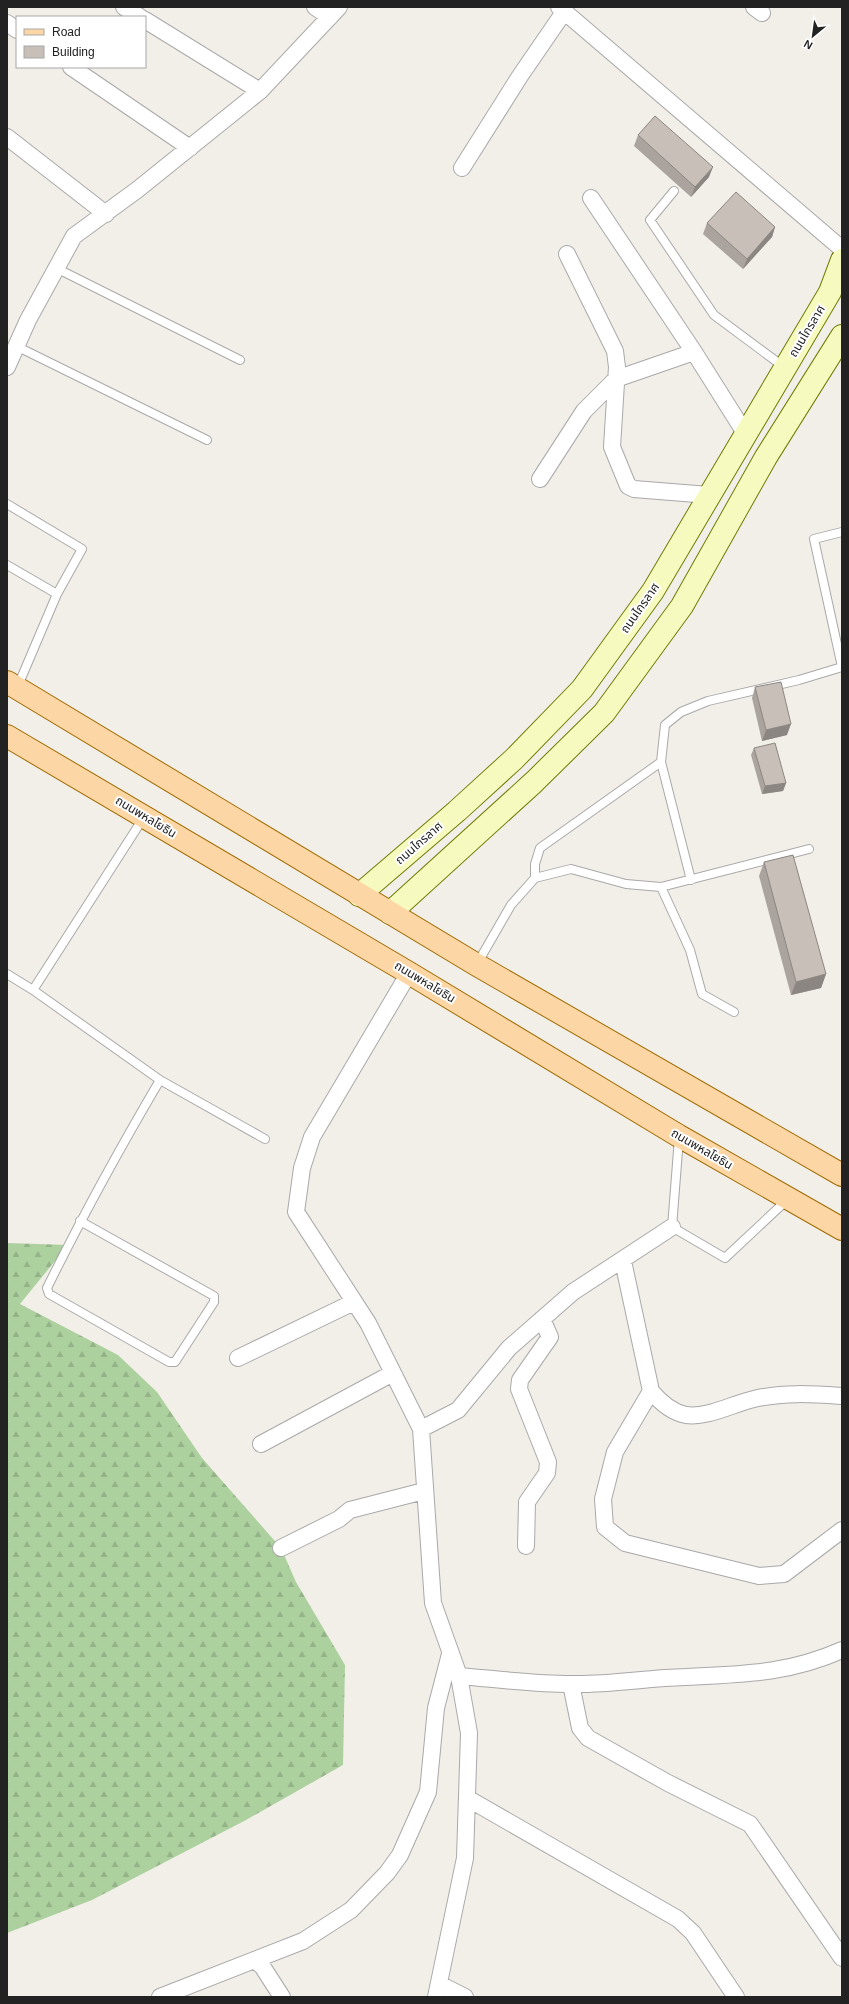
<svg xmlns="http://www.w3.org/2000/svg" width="849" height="2004" font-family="Helvetica,'Noto Sans Thai',sans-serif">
<defs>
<pattern id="forest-firs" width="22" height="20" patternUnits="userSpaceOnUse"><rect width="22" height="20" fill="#add19e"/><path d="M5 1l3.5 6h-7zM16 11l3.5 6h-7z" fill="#95b388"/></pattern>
</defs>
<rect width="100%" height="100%" fill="#f2efe9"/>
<path fill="url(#forest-firs)" d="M7 1243 68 1245 20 1304 118 1355 157 1392 202 1458 281 1548 296 1582 345 1665 343 1765 246 1820 92 1900 7 1933Z"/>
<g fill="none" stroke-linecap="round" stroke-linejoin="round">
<g stroke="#a9a9a9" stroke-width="10">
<path id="lane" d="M674 191 650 220 714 315 784 367
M56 268 240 360
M16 346 207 440
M7 504 82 549 57 594
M842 532 814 539 842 667
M7 565 57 594 17 688
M661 762 691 880
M535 878V864L540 848 661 762 665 725 681 712 708 701 799 680 842 667
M661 887 690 950 702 994 734 1012
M477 964 511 905 535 878 571 869 626 884 661 887 809 849
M7 974 33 990 160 1080 265 1139
M33 990 144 817
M679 1138 672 1227 725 1258 788 1199
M80 1221 214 1296V1302L175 1362H169L49 1294 47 1288C82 1217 120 1148 160 1080"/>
</g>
<g stroke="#a9a9a9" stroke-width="18">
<path id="street" d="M124 7 140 17
M315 7 330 17
M559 7 842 249
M754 7 762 13
M145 20 260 91
M7 23 17 30
M71 67 190 148
M7 137 106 214
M462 168 520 76 564 12
M591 198 694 352 745 433
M567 254 615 351 617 367 612 447 628 486 634 489 709 495
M7 367 28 320 74 236 137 190 260 91 339 7
M540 479 584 411 616 379 694 352
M409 973 312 1137 302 1168 296 1212 368 1323 421 1429 433 1603 459 1676 469 1733 465 1858 436 1997
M623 1261 651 1391C660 1402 671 1412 686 1415 708 1418 732 1404 754 1399 783 1392 812 1394 842 1396
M238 1358 354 1302
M651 1391 615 1452 603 1499 605 1527 625 1543 759 1576 784 1574 842 1530
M421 1429 458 1410 509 1348 573 1292 672 1227
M261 1444 393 1373
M526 1546 527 1502 547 1473 548 1462 519 1389 520 1380 550 1337 542 1319
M281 1548 339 1519 350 1510 424 1491
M459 1676C496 1679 534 1684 571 1684 609 1685 647 1678 685 1677 743 1674 788 1674 842 1650
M571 1684 580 1728 588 1738 668 1783 750 1824 842 1958
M467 1798 678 1919 693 1933 736 1997
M254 1960 262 1966 282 1997
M439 1984 465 1997
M160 1997 303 1941 351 1910 387 1873 400 1855 428 1792 436 1708 450 1654"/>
</g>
<g stroke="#707d05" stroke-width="24">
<path id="secondary" d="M359 895 457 811 514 759 582 689 653 591 830 292 842 260
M390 913 534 782 604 713 682 606 766 457 842 336"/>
</g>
<g stroke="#a06b00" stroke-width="24">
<path id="primary" d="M7 682 477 965 842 1175
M7 736 409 973 679 1136 842 1229"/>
</g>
<use href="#lane" stroke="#fff" stroke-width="8"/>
<use href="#street" stroke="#fff" stroke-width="16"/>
<use href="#secondary" stroke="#f7fabf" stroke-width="22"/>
<use href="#primary" stroke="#fcd6a4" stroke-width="22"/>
</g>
<path fill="#aba49e" d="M638 135 709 177 691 197 634 146Z
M707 223 775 227 772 237 743 269 703 234Z
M755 687 787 735 762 741 752 698Z
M754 748 786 783 783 791 762 794 751 755Z
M764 862 826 974 821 988 791 995 759 876Z"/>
<path fill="#8b8681" d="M713 167 709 177 691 197 695 187Z
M775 227 772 237 743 269 747 259Z
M791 724 787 735 762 741 766 730Z
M786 783 783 791 762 794 765 786Z
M826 974 821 988 791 995 796 982Z"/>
<path fill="#c7bfb8" stroke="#8b8681" d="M655 116 713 167 695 187 638 135Z
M736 192 775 227 747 259 707 223Z
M781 682 791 724 766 730 755 687Z
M775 743 786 783 765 786 754 748Z
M793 855 826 974 796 982 764 862Z"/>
<g text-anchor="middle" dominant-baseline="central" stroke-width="4" stroke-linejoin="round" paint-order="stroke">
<g font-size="12" fill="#222" stroke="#fff">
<text transform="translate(807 331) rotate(-59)">ถนนไกรลาศ</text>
<text transform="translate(640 608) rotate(-55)">ถนนไกรลาศ</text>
<text transform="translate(146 817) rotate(31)">ถนนพหลโยธิน</text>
<text transform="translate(419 843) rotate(-41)">ถนนไกรลาศ</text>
<text transform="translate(425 982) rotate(31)">ถนนพหลโยธิน</text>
<text transform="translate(702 1149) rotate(30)">ถนนพหลโยธิน</text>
</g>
</g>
<rect width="849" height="2004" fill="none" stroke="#222222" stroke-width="16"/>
<rect x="16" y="16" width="130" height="52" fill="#ffffff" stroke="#a7a7a7"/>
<rect x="24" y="29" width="20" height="6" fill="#fcd6a4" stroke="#a7a7a7"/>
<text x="52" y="36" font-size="12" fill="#222222">Road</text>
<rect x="24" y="46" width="20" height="12" fill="#c7bfb8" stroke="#a7a7a7"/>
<text x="52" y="56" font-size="12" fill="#222222">Building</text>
<g transform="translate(813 36) rotate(209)" stroke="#ffffff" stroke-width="3" paint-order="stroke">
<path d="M0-3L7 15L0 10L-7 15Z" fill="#222222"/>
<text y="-6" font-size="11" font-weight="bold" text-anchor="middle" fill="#222222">N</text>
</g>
</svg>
